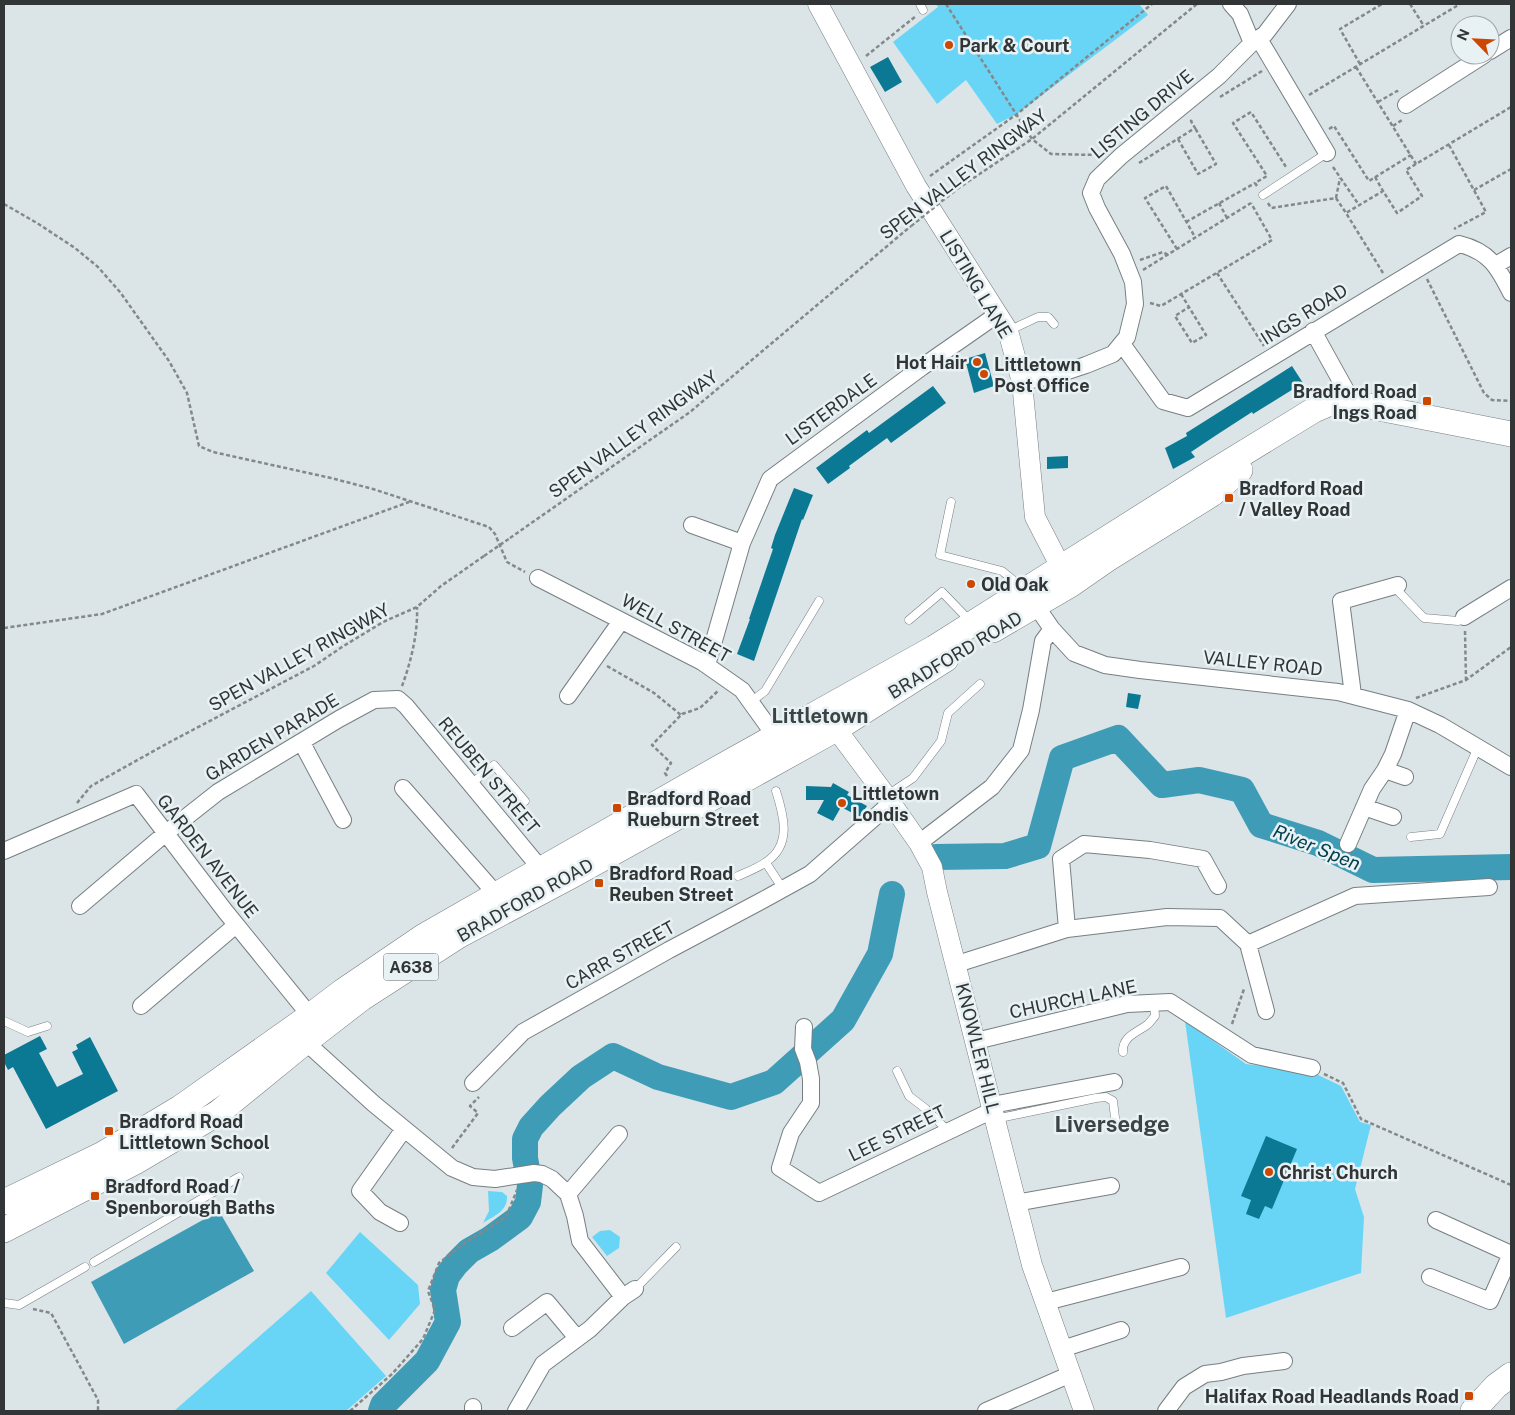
<svg xmlns="http://www.w3.org/2000/svg" width="1515" height="1415" font-family="'Public Sans',sans-serif">
<rect width="100%" height="100%" fill="#dbe4e7"/>
<path fill="#69d5f6" d="M936 4H1139L1148 15 1017 114 997 124 966 80 937 104 893 42 938 7Z
M1185 1021 1246 1064 1312 1072 1341 1086 1360 1122 1371 1125 1355 1189 1364 1217 1361 1273 1226 1318Z
M488 1191 502 1192 507 1196C508 1211 494 1216 483 1223L489 1211Z
M610 1230 620 1237 619 1248 607 1256 592 1237 600 1231Z
M360 1232 418 1285 420 1304 389 1340 326 1273Z
M311 1291 386 1376 346 1411H174Z"/>
<path fill="#3f9cb7" d="M219 1211 254 1271 124 1344 91 1282Z"/>
<g fill="none" stroke-linecap="round" stroke-linejoin="round">
<path stroke="#3f9cb7" stroke-width="26" d="M936 857 1005 856 1038 846 1062 758 1118 738 1162 785 1199 780 1242 790 1261 825 1318 843 1373 870 1511 867
M381 1411 383 1405 427 1361 448 1322 443 1290 447 1276 456 1264 469 1251 490 1239 520 1217 528 1202 530 1185 525 1158V1139L531 1127 550 1106 581 1077 613 1056 658 1077 731 1097 774 1082 843 1020 880 954 892 894"/>
</g>
<path fill="#0b7994" d="M888 57 902 82 885 92 870 67Z
M985 353 994 386 974 393 965 359Z
M1292 366 1303 383 1253 414 1252 412 1218 434 1191 452 1195 457 1173 469 1165 448 1187 436 1186 433Z
M933 386 946 403 891 443 887 438 849 466 850 468 828 484 816 468 867 430 869 433Z
M1068 456V468L1047 469V457Z
M794 488 813 495 803 520 802 519 754 661 737 654 750 619H749L773 549 771 548 775 535Z
M1128 693 1141 695 1138 709 1126 707Z
M833 783 849 792 847 795 867 806 860 817 841 807 833 821 817 813 824 800H806V786L831 787Z
M40 1036 47 1049 39 1053 57 1087 83 1074 72 1052 78 1049 76 1045 90 1037 118 1091 46 1129 13 1067 8 1070 4 1062V1055Z
M1266 1136 1297 1149 1272 1209 1265 1206 1259 1219 1246 1214 1251 1200 1241 1196Z"/>
<g fill="none" stroke-linecap="round" stroke-linejoin="round">
<g stroke="#777f82" stroke-width="9">
<path id="service" d="M920 4 923 10
M1263 195 1327 153
M1008 331 1038 317H1048L1054 324
M951 502 940 555 1002 571 1023 588
M1399 592 1424 618 1458 621
M909 620 942 592 970 621
M751 702 765 691 819 601
M471 784 494 765 525 801
M886 796 913 778 941 741 948 713 980 684
M1411 837 1440 834 1478 747
M766 863 783 889
M738 876C747 872 758 868 766 862 792 845 784 816 776 791
M4 1021 28 1032 47 1026
M1123 1052C1122 1037 1136 1033 1147 1025 1150 1023 1152 1019 1155 1016L1154 1003
M897 1071 909 1096 926 1109 948 1131
M995 1119 1096 1098 1106 1097 1113 1101 1116 1126
M94 1262 239 1177
M635 1289 676 1247
M4 1303 19 1305 85 1267"/>
</g>
<g stroke="#777f82" stroke-width="18">
<path id="minor" d="M1231 4 1240 14 1252 43
M1259 39 1327 153
M1490 51 1511 38
M1406 105 1484 55
M1496 265 1511 256
M1313 331 1353 403
M1122 344 1163 401 1188 408 1459 244C1489 251 1498 267 1511 293
M1022 382 1056 375 1086 365 1113 354 1127 337 1135 304 1133 282 1122 254 1097 208 1091 193 1097 179 1121 156 1219 76 1252 43 1265 34 1288 4
M692 525 742 543
M538 578 702 662 742 690 775 736
M1030 597 1052 629 1074 653 1105 665 1140 670 1338 692 1408 710 1440 725 1511 767
M1464 617 1511 588
M707 665 742 543 770 479 922 367 998 314
M1353 695 1341 601 1398 585
M568 696 621 621
M302 743 343 820
M1385 770 1405 777
M403 788 496 894
M1364 807 1393 817
M919 843 992 787 1021 750 1031 710 1043 641 1052 629
M1348 844 1372 789 1385 770 1393 754 1408 710
M4 851 136 794 225 911 316 1023
M80 906 166 833 218 792 339 719 374 700 398 699 406 706 541 869
M1067 929 1061 859 1084 844 1150 850 1203 859 1218 886
M1248 944 1355 896 1489 887
M957 964 1067 929 1167 917 1220 918 1248 944 1266 1011
M141 1006 236 925
M804 1027 803 1049 808 1062 811 1079V1103L791 1133 780 1168 819 1193 993 1110
M299 1036 374 1104 452 1168 473 1177 495 1179 534 1173 542 1174 552 1179 568 1194 575 1216 580 1241 623 1297
M976 1041 1127 1004 1170 1002 1252 1055 1312 1068
M473 1083 523 1032 669 950 763 900 810 874 891 803
M992 1105 1114 1082
M568 1194 619 1134
M1016 1203 1111 1186
M1436 1220 1511 1254
M400 1223 380 1212 360 1191 404 1129
M1430 1277 1490 1301 1511 1254
M1046 1302 1181 1267
M512 1328 547 1302 577 1338
M1062 1349 1121 1330
M473 1411V1407
M516 1411 543 1364 590 1329 623 1297 635 1289
M986 1411 1071 1374
M1166 1411 1184 1387 1205 1374 1221 1372 1243 1366 1284 1361"/>
</g>
<g stroke="#777f82" stroke-width="21">
<path id="tertiary" d="M818 4 916 186 1008 331 1022 382 1035 517 1068 581
M828 718 886 796 919 843 932 867 937 892 1032 1265 1084 1411"/>
</g>
<g stroke="#777f82" stroke-width="26">
<path id="primary" d="M993 630 1070 585 1106 560 1212 494 1240 470
M4 1202 103 1154 180 1108 310 1016 343 991 424 936 724 765 934 648 1206 476 1314 410 1328 404 1353 403 1511 434
M4 1230 135 1162 218 1113 305 1042 362 998 458 936 571 876 836 729 946 659
M1473 1411 1496 1386 1511 1375"/>
</g>
<path stroke="#83898b" stroke-width="2.5" stroke-dasharray="4 2.5" stroke-linecap="butt" d="M946 4 1032 139 1051 154 1099 155
M1410 4 1424 26
M866 56 916 16
M1360 64 1340 29 1382 4
M1356 67 1416 164
M1309 95 1460 4
M1220 97 1262 71
M1378 102 1397 91 1398 94
M1393 126 1402 120
M1329 129 1334 126 1369 181 1411 155
M1178 139 1198 174 1216 164 1195 128
M1449 145 1486 212 1454 229
M1139 163 1195 128 1191 121 1193 118
M1333 167 1359 205
M930 176 1017 114 1152 4
M1375 177 1383 191
M1257 186 1255 183 1267 176 1233 123 1251 112 1286 167
M957 189 1032 139 1197 4
M1474 190 1511 169
M1336 198 1340 178
M1219 203 1227 218
M1268 203 1271 208 1336 198 1346 213
M4 204 37 223 75 248 98 267 120 292 169 361 187 393 199 446 213 452 331 478 373 489 489 527 495 534 507 562 525 572
M1186 222 1255 183
M1177 249 1145 198 1166 186 1195 237
M1140 260 1163 252 1168 255
M1143 270 1251 203
M1217 273 1264 346
M1383 273 1346 213 1383 191 1397 213 1422 196 1406 170 1511 107
M1427 279 1484 393 1492 400 1511 401
M1181 294 1206 335 1192 343 1175 316 1189 307
M1150 303 1161 306 1272 240 1251 203
M510 538 690 412 911 226
M4 628 102 614 409 502
M1465 631 1466 680
M607 666 654 693 681 715
M402 686C411 662 418 633 417 607
M1416 698 1466 680 1511 647
M667 776 665 773 671 763 652 745 682 714 700 708 719 690
M77 803 91 786 168 743 314 666 342 647 383 622 417 607 441 586 484 556
M1232 1024 1244 989
M1324 1074 1343 1083 1361 1119 1511 1185
M452 1148 478 1113 470 1106 479 1097
M33 1309 51 1313 98 1400V1411
M350 1411 392 1374 423 1339 435 1310 428 1291 439 1263 466 1242 506 1217 517 1190"/>
<use href="#service" stroke="#fff" stroke-width="8"/>
<use href="#minor" stroke="#fff" stroke-width="16"/>
<use href="#tertiary" stroke="#fff" stroke-width="20"/>
<use href="#primary" stroke="#fff" stroke-width="25"/>
<path stroke="#83898b" stroke-width="2.5" stroke-dasharray="4 2.5" stroke-linecap="butt" d="M911 226 957 189
M484 556 510 538"/>
</g>
<g fill="#cc4700" stroke="#e8f1f4" stroke-width="2">
<circle cx="949" cy="45" r="5"/>
<circle cx="977" cy="362" r="5"/>
<circle cx="984" cy="374" r="5"/>
<rect x="1422" y="396" width="10" height="10" rx="2.5"/>
<rect x="1224" y="493" width="10" height="10" rx="2.5"/>
<circle cx="971" cy="584" r="5"/>
<circle cx="842" cy="803" r="5"/>
<rect x="612" y="803" width="10" height="10" rx="2.5"/>
<rect x="594" y="878" width="10" height="10" rx="2.5"/>
<rect x="104" y="1126" width="10" height="10" rx="2.5"/>
<circle cx="1269" cy="1172" r="5"/>
<rect x="90" y="1191" width="10" height="10" rx="2.5"/>
<rect x="1464" y="1391" width="10" height="10" rx="2.5"/>
</g>
<g text-anchor="middle" dominant-baseline="central" stroke-width="5" stroke-linejoin="round" paint-order="stroke">
<rect fill="#e8f1f4" stroke="#696d6f" stroke-width="1" x="383.5" y="953.5" width="55" height="27" rx="4"/>
<g font-size="16" font-weight="bold" fill="#323536">
<text x="411" y="967">A638</text>
</g>
<g font-size="18" font-weight="bold" fill="#323536" stroke="#e8f1f4" text-anchor="start">
<text x="959" y="45">Park &amp; Court</text>
<text x="967" y="362" text-anchor="end">Hot Hair</text>
<text x="994" y="364">Littletown<tspan x="994" dy="21">Post Office</tspan></text>
<text x="1417" y="391" text-anchor="end">Bradford Road<tspan x="1417" dy="21">Ings Road</tspan></text>
<text x="1239" y="488">Bradford Road<tspan x="1239" dy="21">/ Valley Road</tspan></text>
<text x="981" y="584">Old Oak</text>
<text x="852" y="793">Littletown<tspan x="852" dy="21">Londis</tspan></text>
<text x="627" y="798">Bradford Road<tspan x="627" dy="21">Rueburn Street</tspan></text>
<text x="609" y="873">Bradford Road<tspan x="609" dy="21">Reuben Street</tspan></text>
<text x="119" y="1121">Bradford Road<tspan x="119" dy="21">Littletown School</tspan></text>
<text x="1279" y="1172">Christ Church</text>
<text x="105" y="1186">Bradford Road /<tspan x="105" dy="21">Spenborough Baths</tspan></text>
<text x="1459" y="1396" text-anchor="end">Halifax Road Headlands Road</text>
</g>
<g font-size="18" fill="#323536" stroke="#e8f1f4">
<text transform="translate(1142 114) rotate(-40)">LISTING DRIVE</text>
<text transform="translate(963 174) rotate(-37)">SPEN VALLEY RINGWAY</text>
<text transform="translate(976 284) rotate(59)">LISTING LANE</text>
<text transform="translate(1304 314) rotate(-32)">INGS ROAD</text>
<text transform="translate(831 409) rotate(-36)">LISTERDALE</text>
<text transform="translate(633 434) rotate(-36)">SPEN VALLEY RINGWAY</text>
<text transform="translate(676 628) rotate(29)">WELL STREET</text>
<text transform="translate(955 655) rotate(-31)">BRADFORD ROAD</text>
<text transform="translate(299 657) rotate(-29)">SPEN VALLEY RINGWAY</text>
<text transform="translate(1263 663) rotate(6)">VALLEY ROAD</text>
<text transform="translate(272 737) rotate(-31)">GARDEN PARADE</text>
<text transform="translate(489 775) rotate(50)">REUBEN STREET</text>
<text transform="translate(208 856) rotate(52)">GARDEN AVENUE</text>
<text transform="translate(525 900) rotate(-29)">BRADFORD ROAD</text>
<text transform="translate(620 955) rotate(-29)">CARR STREET</text>
<text transform="translate(1073 999) rotate(-12)">CHURCH LANE</text>
<text transform="translate(978 1048) rotate(76)">KNOWLER HILL</text>
<text transform="translate(897 1133) rotate(-26)">LEE STREET</text>
</g>
<g font-size="19" font-style="italic" fill="#043f4d" stroke="#e8f1f4">
<text transform="translate(1317 847) rotate(22)">River Spen</text>
</g>
<g font-size="20" font-weight="bold" fill="#3b4345" stroke="#e8f1f4">
<text x="820" y="716">Littletown</text>
</g>
<g font-size="22" font-weight="bold" fill="#3b4345" stroke="#e8f1f4">
<text x="1112" y="1124">Liversedge</text>
</g>
</g>
<rect width="1515" height="1415" fill="none" stroke="#323536" stroke-width="10"/>
<g transform="translate(1475 40) rotate(294)"><circle r="24" fill="#e8f1f4" stroke="#9fa6a8"/>
<path d="M0-4L9 19L0 12L-9 19Z" fill="#cc4700"/>
<text y="-8" font-size="14" font-weight="bold" text-anchor="middle" fill="#323536">N</text>
</g>
</svg>
